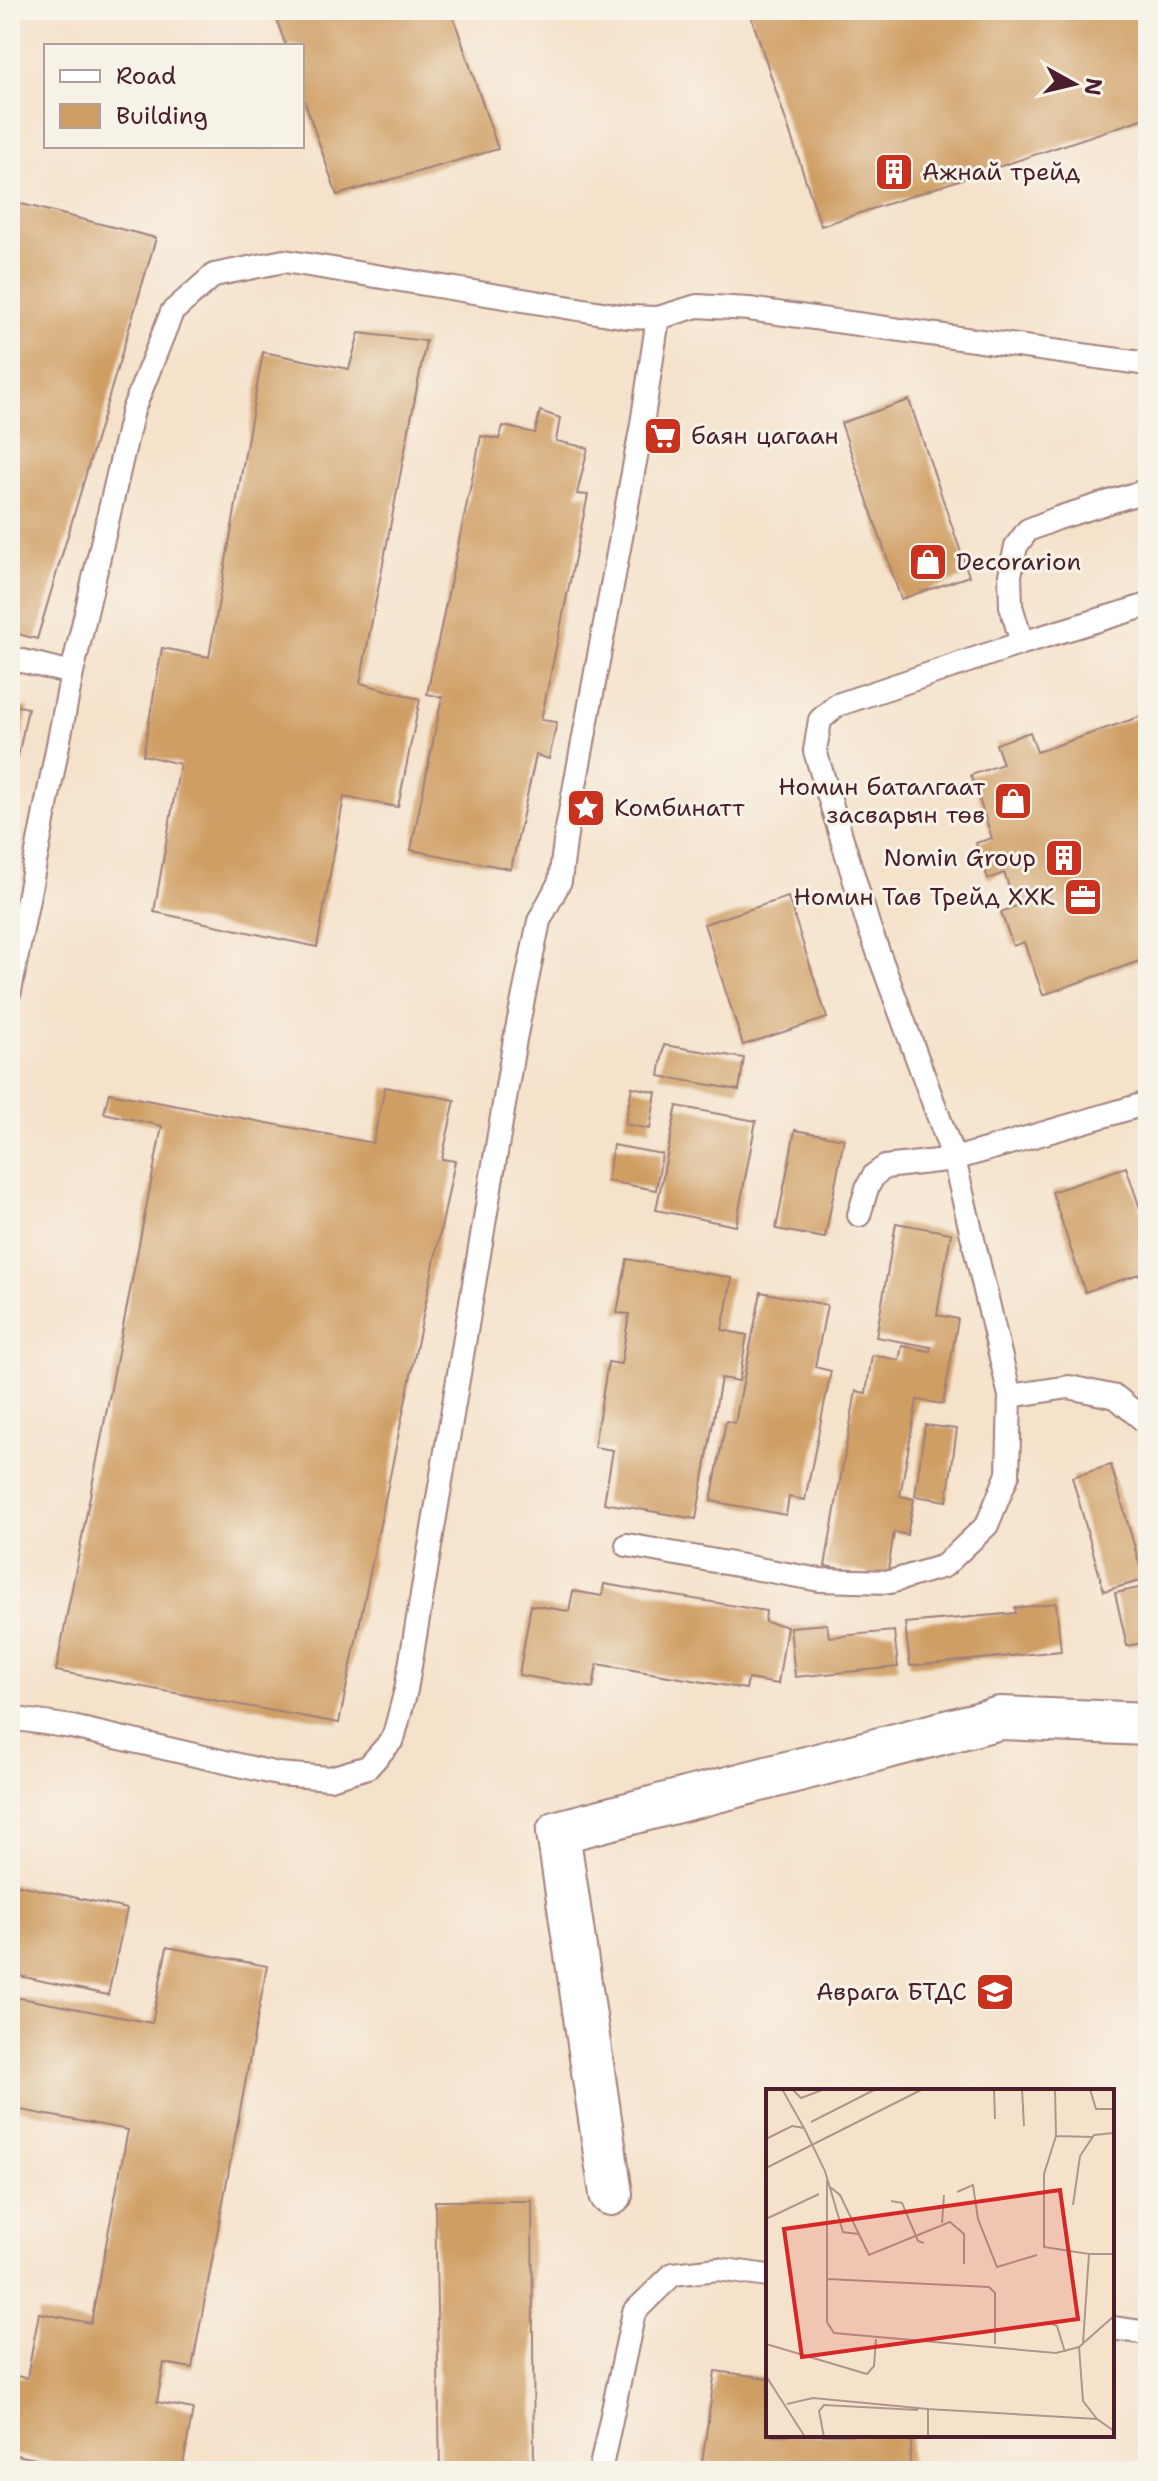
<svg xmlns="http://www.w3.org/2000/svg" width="1158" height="2481" font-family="'Shantell Sans',sans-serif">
<rect width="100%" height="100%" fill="#f7f3e8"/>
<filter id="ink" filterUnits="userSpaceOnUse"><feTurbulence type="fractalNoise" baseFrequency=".0125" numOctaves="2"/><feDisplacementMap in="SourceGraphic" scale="16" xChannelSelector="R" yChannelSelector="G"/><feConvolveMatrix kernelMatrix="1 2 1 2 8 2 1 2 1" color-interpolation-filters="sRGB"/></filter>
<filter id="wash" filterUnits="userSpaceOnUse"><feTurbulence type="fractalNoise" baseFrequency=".006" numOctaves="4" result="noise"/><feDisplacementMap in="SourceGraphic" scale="32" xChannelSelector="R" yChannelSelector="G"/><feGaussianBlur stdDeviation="1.8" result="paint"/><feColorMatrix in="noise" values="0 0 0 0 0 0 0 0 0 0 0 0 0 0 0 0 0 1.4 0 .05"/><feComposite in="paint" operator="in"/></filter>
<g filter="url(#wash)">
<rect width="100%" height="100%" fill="#f5e2cb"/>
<g id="blocks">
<path fill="#cf9e64" d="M273 10H451L498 149 337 195 302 94V46H286Z
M749 10H1148V117L821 226Z
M10 201 156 238 37 639 10 632Z
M359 333 426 341 360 683 420 699 398 807 344 797 317 947 154 912 180 764 143 755 162 648 209 657 263 352 349 369Z
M909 400 969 576 901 599 841 423Z
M540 411 560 418 556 441 588 448 577 494 588 495 541 720 557 722 549 759 536 755 511 869 411 850 442 697 427 694 481 436 499 439 503 426 535 433Z
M10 704 28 708 11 791H10Z
M1148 714V958L1043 995 1024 942 1013 946 1001 912 1016 906 1004 873 988 879 976 843 992 838 971 775 1003 764 996 744 1030 732 1037 752Z
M788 897 827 1018 743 1045 704 924Z
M664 1045 744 1058 739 1090 659 1076Z
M385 1087 455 1100 442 1159 455 1161 339 1723 56 1671 162 1126 104 1113 109 1093 373 1143Z
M632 1087 656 1092 650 1129 625 1124Z
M677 1106 756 1121 736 1226 656 1210Z
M795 1130 844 1139 825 1238 776 1229Z
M613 1145 662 1154 656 1190 607 1181Z
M1126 1167 1148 1232V1271L1085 1292 1052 1192Z
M896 1223 951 1233 937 1315 958 1319 943 1404 917 1400 900 1496 914 1499 907 1535 894 1532 887 1577 825 1566 856 1391 866 1393 872 1355 899 1360 902 1346 930 1351 931 1347 876 1337Z
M627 1259 732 1278 722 1330 747 1335 739 1381 721 1378 696 1519 604 1503 613 1450 594 1447 608 1362 621 1364 629 1314 617 1313Z
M761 1292 827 1305 815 1367 831 1371 805 1500 789 1497 786 1515 711 1501 726 1421 735 1423Z
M925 1425 957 1429 947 1501 915 1496Z
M1111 1465 1144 1580 1104 1591 1072 1477Z
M604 1584 766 1611 765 1622 787 1626 778 1684 748 1679 746 1689 597 1664 593 1688 519 1675 531 1605 569 1611 573 1591 602 1596Z
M1148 1586V1642L1127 1646 1115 1593Z
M1056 1603 1061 1651 910 1666 905 1623 1016 1613 1015 1608Z
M827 1624 829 1637 894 1631 898 1667 795 1677 790 1627Z
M10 1883 127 1909 108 1995 10 1974Z
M167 1947 267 1966 192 2368 164 2363 157 2402 193 2409 182 2471H99L10 2454V2375L27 2378 39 2313 91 2323 128 2130 10 2108V1996L152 2023Z
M435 2201H532L534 2471H440Z
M715 2371 768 2378V2435H912L909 2471H772L702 2463Z"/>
</g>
</g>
<g filter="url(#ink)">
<use href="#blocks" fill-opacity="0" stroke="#a0807b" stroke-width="2"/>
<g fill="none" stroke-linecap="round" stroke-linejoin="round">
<g stroke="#a0807b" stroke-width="26">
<path id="service" d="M1022 643 1011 606 1010 575 1016 546 1028 530 1058 518 1148 490
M10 658 72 673
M10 991 72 673 133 410 172 312 214 275 284 261 627 317 658 318 697 306 749 309 1148 364
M859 1215 867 1188 874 1175 885 1167 954 1159 1148 1103
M1010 1396 1069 1387 1116 1397 1148 1424
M627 1545 820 1580 890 1582 944 1566 987 1525 1008 1474 1010 1396 954 1159 869 927 815 751 820 720 837 705 1022 643 1148 605
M10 1718 72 1727 278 1774 330 1778 368 1767 393 1739 406 1690 515 1039 539 921 560 881 566 834 642 424 658 318
M1112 2328 1148 2333
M600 2471 634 2312 673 2274 718 2269 768 2276"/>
</g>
<g stroke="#a0807b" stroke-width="46">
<path id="minor" d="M611 2194 558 1832 1000 1718 1148 1724"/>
</g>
<use href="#service" stroke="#fff" stroke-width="22"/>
<use href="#minor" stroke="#fff" stroke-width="42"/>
</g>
</g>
<defs>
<g id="building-square" transform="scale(2)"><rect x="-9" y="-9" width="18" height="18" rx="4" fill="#c8321e" stroke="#f7f3e8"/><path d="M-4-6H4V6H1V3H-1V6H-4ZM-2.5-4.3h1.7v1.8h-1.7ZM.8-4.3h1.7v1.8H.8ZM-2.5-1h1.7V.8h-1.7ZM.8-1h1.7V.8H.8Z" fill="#fff"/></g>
<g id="supermarket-square" transform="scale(2)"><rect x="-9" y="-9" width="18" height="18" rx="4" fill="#c8321e" stroke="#f7f3e8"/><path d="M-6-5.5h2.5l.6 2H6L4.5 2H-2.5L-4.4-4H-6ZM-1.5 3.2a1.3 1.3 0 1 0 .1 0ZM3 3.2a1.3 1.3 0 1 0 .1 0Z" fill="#fff"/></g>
<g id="shop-square" transform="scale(2)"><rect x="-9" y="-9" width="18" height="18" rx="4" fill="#c8321e" stroke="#f7f3e8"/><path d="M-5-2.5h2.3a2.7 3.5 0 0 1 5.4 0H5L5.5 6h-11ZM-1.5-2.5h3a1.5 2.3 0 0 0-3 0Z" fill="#fff"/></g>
<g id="sight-square" transform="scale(2)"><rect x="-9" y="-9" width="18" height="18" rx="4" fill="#c8321e" stroke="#f7f3e8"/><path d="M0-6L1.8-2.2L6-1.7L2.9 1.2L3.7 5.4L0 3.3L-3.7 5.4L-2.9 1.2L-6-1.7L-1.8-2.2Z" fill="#fff"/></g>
<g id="office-square" transform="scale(2)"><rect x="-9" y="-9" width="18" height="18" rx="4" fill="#c8321e" stroke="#f7f3e8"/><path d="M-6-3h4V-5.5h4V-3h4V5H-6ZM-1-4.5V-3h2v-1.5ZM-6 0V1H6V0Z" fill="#fff"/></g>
<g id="university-square" transform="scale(2)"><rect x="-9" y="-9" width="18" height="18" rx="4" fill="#c8321e" stroke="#f7f3e8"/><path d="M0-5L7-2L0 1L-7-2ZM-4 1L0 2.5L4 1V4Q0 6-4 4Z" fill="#fff"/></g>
</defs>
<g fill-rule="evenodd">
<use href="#building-square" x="894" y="172"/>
<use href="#supermarket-square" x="663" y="436"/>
<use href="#shop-square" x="928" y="562"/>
<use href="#shop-square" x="1013" y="801"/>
<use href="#sight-square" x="586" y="808"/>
<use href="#building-square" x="1064" y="858"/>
<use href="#office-square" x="1083" y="897"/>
<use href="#university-square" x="995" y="1992"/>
</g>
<g text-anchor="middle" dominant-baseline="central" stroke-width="6" stroke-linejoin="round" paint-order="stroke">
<g font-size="24" fill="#4a1f2b" stroke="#f7f3e8" text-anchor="start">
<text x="922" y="172">Ажнай трейд</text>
<text x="691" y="436">баян цагаан</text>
<text x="956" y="562">Decorarion</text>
<text x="985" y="787" text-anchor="end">Номин баталгаат<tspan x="985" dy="28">засварын төв</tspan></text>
<text x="614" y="808">Комбинатт</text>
<text x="1036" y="858" text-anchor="end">Nomin Group</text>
<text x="1055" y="897" text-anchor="end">Номин Тав Трейд ХХК</text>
<text x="967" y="1992" text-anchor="end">Аврага БТДС</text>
</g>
</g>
<g transform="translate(766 2089)">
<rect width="348" height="348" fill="#f5e2cb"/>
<path fill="none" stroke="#b1948b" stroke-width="2" d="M16 0 38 39M26 0 35 9 59 0M228 0 229 30M256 0 258 37M289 0 290 47 327 48M324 0 330 20H348M45 33 110 0M290 47 278 85V158L323 165M0 50 26 37 38 39 59 82 77 143 92 145M0 79 157 0M61 91V233L68 244 290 264 313 258 348 227M64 98 74 106 103 166 184 133 198 145V175M191 103 207 96 212 130 231 178 271 166M125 112 136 114 152 152 158 154M307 116 314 67 328 46 348 44M0 130 53 105M176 134 178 106M61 190 223 198 229 204V255M284 234 291 237 299 263M317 254 323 165H348M0 255 101 285 108 277 110 250M313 258 317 312 331 330M0 287 39 348M21 315 47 309 162 320M58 348 53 322 58 316 152 321M162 348V320L331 330 348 342"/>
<path fill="#d62828" fill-opacity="0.15" stroke="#d62828" stroke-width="4" d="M294 101 312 230 36 268 18 140Z"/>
<rect width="348" height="348" fill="none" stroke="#4a1f2b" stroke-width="4"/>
</g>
<rect width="1158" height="2481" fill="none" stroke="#f7f3e8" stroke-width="40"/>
<rect x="44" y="44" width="260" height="104" fill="#f7f3e8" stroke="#b29e9c" stroke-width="2"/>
<rect x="60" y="70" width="40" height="12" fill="#ffffff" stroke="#b29e9c" stroke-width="2"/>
<text x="116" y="84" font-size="24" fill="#4a1f2b">Road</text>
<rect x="60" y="104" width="40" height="24" fill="#cf9e64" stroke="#b29e9c" stroke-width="2"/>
<text x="116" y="124" font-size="24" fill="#4a1f2b">Building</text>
<g transform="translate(1074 84) rotate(98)" stroke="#f7f3e8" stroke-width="6" paint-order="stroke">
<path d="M0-6L14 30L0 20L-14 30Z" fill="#4a1f2b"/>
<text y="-12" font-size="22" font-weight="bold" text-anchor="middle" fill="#4a1f2b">N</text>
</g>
</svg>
